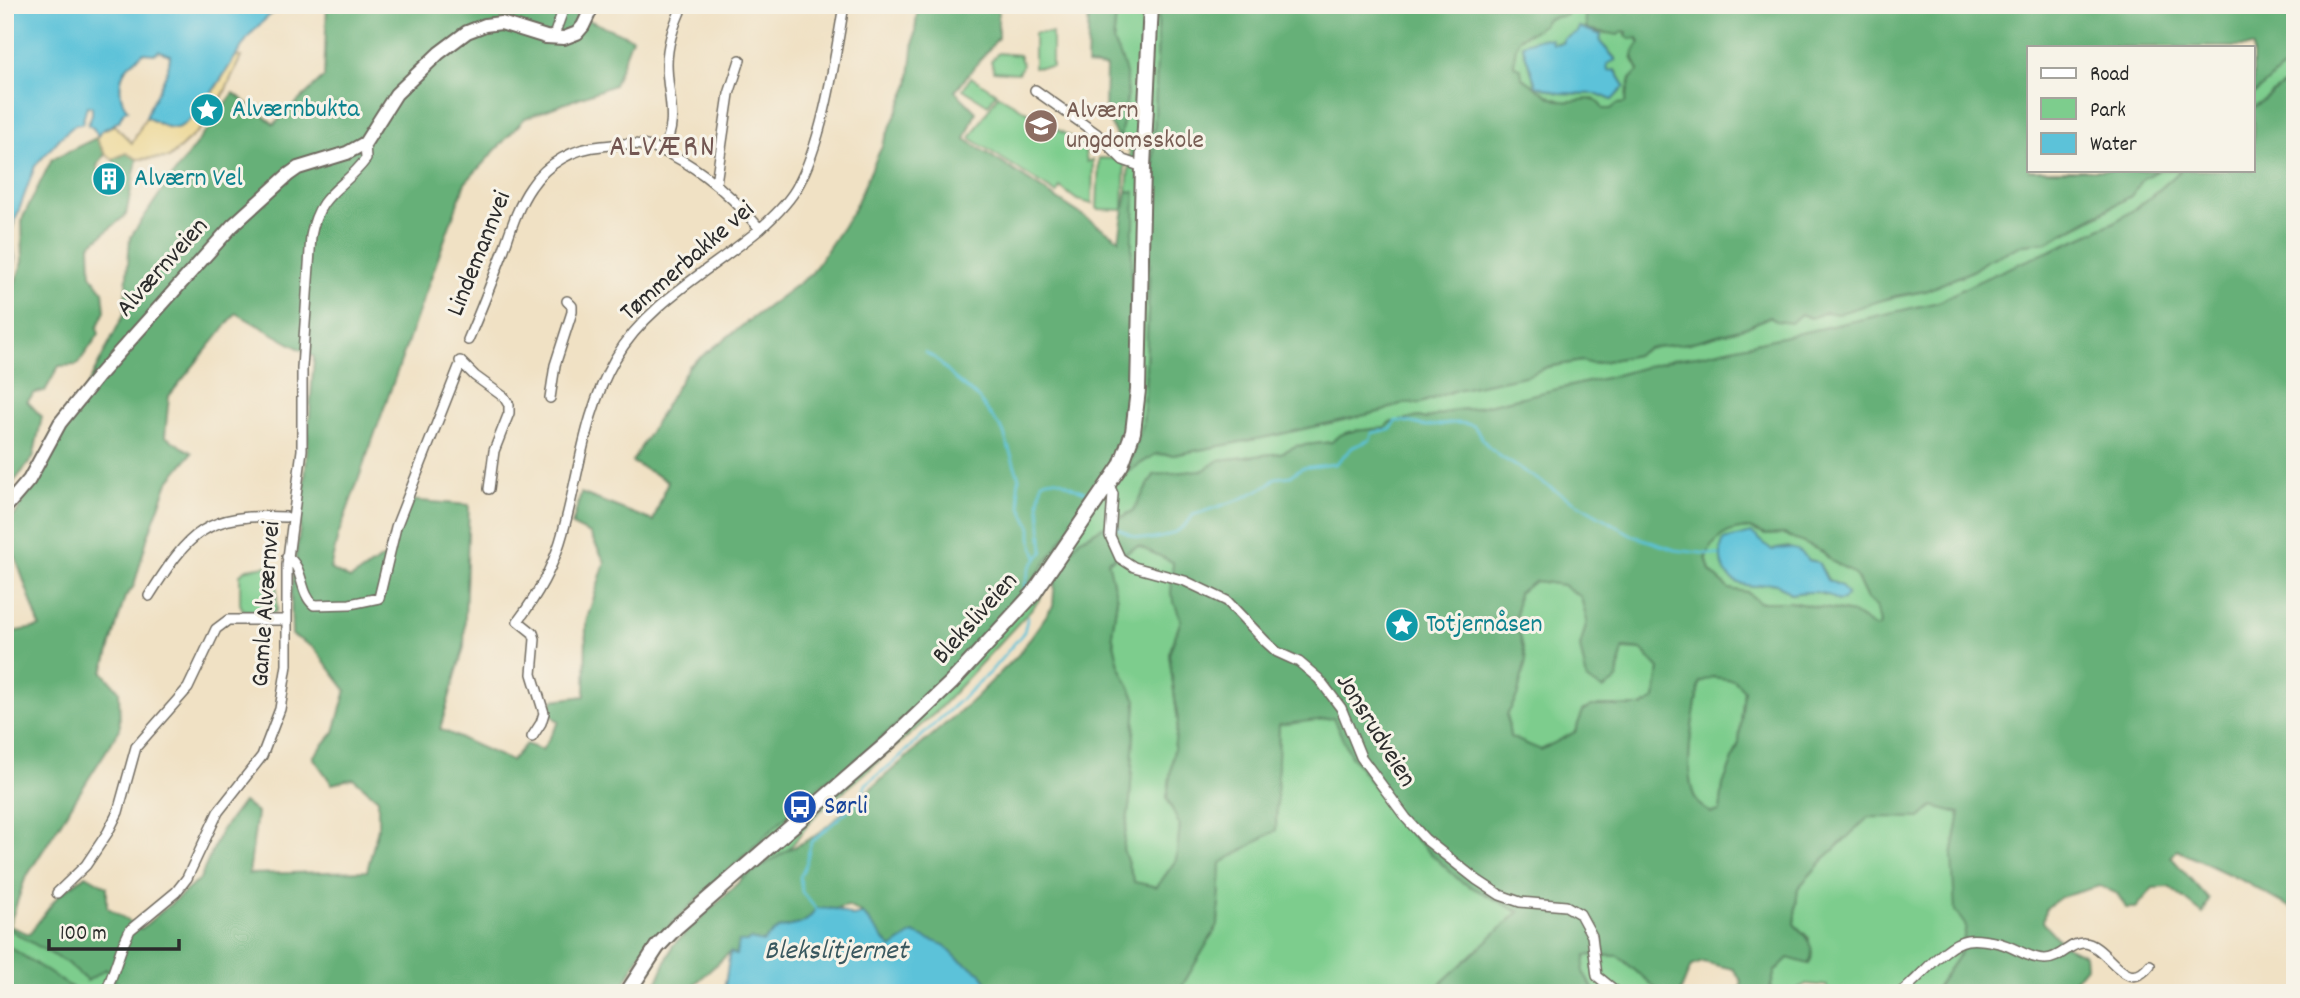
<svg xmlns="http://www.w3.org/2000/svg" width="2300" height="998" font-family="Dekko,sans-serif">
<rect width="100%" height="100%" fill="#f7f3e8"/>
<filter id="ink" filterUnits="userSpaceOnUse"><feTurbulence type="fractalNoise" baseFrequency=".0143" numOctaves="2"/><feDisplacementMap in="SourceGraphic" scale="14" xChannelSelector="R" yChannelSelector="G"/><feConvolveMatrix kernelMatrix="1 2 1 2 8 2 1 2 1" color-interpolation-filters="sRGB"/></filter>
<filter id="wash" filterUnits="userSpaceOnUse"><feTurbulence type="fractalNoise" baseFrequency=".00686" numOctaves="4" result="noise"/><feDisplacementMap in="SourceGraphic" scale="28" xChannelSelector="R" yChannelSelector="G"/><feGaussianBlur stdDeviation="1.57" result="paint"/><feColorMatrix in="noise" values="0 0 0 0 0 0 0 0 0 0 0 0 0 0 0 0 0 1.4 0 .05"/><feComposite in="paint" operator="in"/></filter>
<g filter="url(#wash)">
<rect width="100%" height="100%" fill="#f0e1c4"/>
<path fill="#7dcd8d" stroke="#547c5c" stroke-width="2" fill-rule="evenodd" d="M1117 5H1159L1145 396 1143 424 1128 472 1156 454 1174 455 1272 436 1383 411 1400 404 1421 403 1456 390 1529 375 1547 367 1582 361 1593 364 1636 355 1648 348 1689 343 1747 327 1771 316 1801 314 1811 318 1826 312 1925 291 1972 271 1986 261 2024 244 2047 242 2090 220 2131 196 2144 178 2159 170H2181C2161 189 2137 210 2112 223 2055 252 1994 270 1939 302L1697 356 1674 359 1610 377 1470 409 1456 410 1426 419 1419 417 1389 423 1385 428C1369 431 1344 427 1332 442L1296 446 1281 453 1219 460 1204 470 1154 475 1133 511 1079 540 1036 604 935 713 816 815 788 850 742 879 732 865 815 789 846 768 923 702 1017 601 1066 531 1134 225V192L1127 191 1130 152 1119 142C1126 106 1135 76 1113 44Z
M1570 5H1583L1587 29C1595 31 1602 34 1610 33 1622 32 1634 30 1640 43L1632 58 1639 70 1627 90 1625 103 1611 109H1603L1594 99 1563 102 1551 97 1522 78 1514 66 1515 45 1522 35 1542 26 1547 19 1566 15ZM1580 27 1601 35 1600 42 1616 59 1607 64 1608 72 1616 70 1625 86 1612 100 1598 94 1559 93 1536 85 1522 45C1542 44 1569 48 1580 27Z
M1034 33H1052V67H1034Z
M998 53 1019 55 1023 65 1018 73 994 71 991 61Z
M2295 57V76L2253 108V95Z
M971 77 996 93 988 105 963 89Z
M998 95 1084 145 1087 162 1093 160 1092 204 1077 200 1060 187 1057 194 970 138Z
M1099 158 1125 159 1123 210 1097 209Z
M1750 528 1765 535 1784 534 1823 552 1831 561 1849 570 1856 576 1867 599 1876 607 1880 622 1879 627 1876 628 1853 613 1789 602H1759L1747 592 1729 589 1710 571 1706 557C1716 536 1727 529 1750 528ZM1788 547 1808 560 1818 562 1828 580 1841 586 1829 595 1821 594 1813 591 1791 594 1781 585 1770 583 1772 550Z
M1138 546 1173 562 1172 594 1181 620 1169 654 1178 721 1167 798 1180 826 1176 860 1157 887 1134 882 1123 849 1130 801 1136 700 1119 665 1112 634 1117 599 1108 562Z
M273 565 277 567V610L274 613 243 610 240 604V574L247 569Z
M1536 581 1563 585 1581 597 1587 621 1580 647 1642 650 1659 669 1655 700 1643 706H1592L1583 711 1575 732 1541 751 1510 737 1507 715 1517 697 1526 661 1516 619 1518 593Z
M1712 677 1734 680 1744 690 1739 743 1723 785 1720 811 1711 813C1707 810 1701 807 1698 802 1680 778 1694 711 1700 682Z
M1333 717 1351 756 1460 881 1519 912 1430 993H1178L1218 925 1221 863 1276 830 1279 724Z
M1933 806 1960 813 1952 856 1966 926 1961 952 1937 986 1948 993H1828L1827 986 1806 984 1792 993H1769L1775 971 1789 957 1809 964V938L1794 924 1798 888 1827 856 1869 816 1920 818Z
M5 927 67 963 87 981 106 969 125 993H80L5 944Z
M1585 955 1618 956 1662 993H1596L1583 972Z"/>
<path fill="#66b078" stroke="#486e52" stroke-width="2" fill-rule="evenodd" d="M327 5H552L632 38 614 85 525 118 465 183 338 536 330 569 350 579 386 556 408 500 469 505 464 647 440 729 511 761 526 744 542 750 559 722 549 713 553 700 585 696 586 622 605 562 590 534 572 525 581 493 653 521 668 481 632 462 689 366 811 274 853 211 909 85 918 5H998V38L955 91 976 112 965 139 1119 239 1127 191 1135 192 1134 225 1132 235 1130 404 1125 432 1116 457 1104 479 1037 575 982 639 923 702 846 768 815 789 641 953 619 993H125L106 969 87 981 67 963 5 927V633L40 627 13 550 5 545V518L15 515 64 431 124 314 130 238 165 186 234 93 274 124 324 77ZM236 313 314 357 303 505 291 593 292 635 314 648 346 690 334 732 313 757 332 784 353 778 378 799V828L367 871 249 874 257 813 243 802 221 831 200 879 141 929 107 907V887L86 875 58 896 29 934 9 926 25 879 120 729 119 691 103 672 125 597 134 586 147 539 168 482 192 453 165 436 169 396Z
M1089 5H1117L1113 43C1136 78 1126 104 1119 142L1105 112 1106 67 1087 65Z
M1159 5H1570L1566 15 1547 19C1531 44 1515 20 1514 66L1521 68 1522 78C1535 84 1547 99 1562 101 1578 104 1594 91 1603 109H1611L1617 104 1625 103 1631 78 1639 70C1632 57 1630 54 1640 42L1638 38 1630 39 1626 36 1627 32 1624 31 1618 35 1587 29 1583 5H2295V57L2253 95V47H2029V170H2159L2144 178 2131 196 2047 242 2024 244 1986 261 1972 271 1925 291 1896 296 1837 314 1826 312 1811 318 1801 314 1791 323 1776 321 1770 316 1747 327 1689 343 1648 348 1636 355 1592 364 1582 361 1547 367 1529 375 1456 390 1421 403 1400 404 1383 411 1272 436 1173 455 1156 454 1127 472 1143 424 1145 396Z
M2295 76V910L2241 880 2177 850 2171 857 2209 900 2203 914 2169 887 2153 888 2136 908H2126L2118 894 2100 886 2061 897 2045 909 2043 922 2062 944 2085 955 2086 966 2070 985 2081 993H1948L1937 987 1961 952 1966 926 1955 911 1952 856 1960 813 1933 806 1920 818 1869 817 1827 856 1798 888 1794 924C1805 935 1818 948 1809 964L1788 958 1775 971 1769 993H1738L1742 982 1733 969 1703 962 1691 966 1680 993H1662L1618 956 1586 955 1583 972 1596 993H1430L1519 912 1460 881 1413 837 1351 756 1333 718 1279 725 1276 830 1221 863 1218 925 1178 993H992L981 973 958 959 944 945 891 948 863 914 848 906 835 909 816 908C806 926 799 924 782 928 775 929 768 937 763 942L750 939 747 942H739L736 955 730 952 685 993H652L673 945 742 879 788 850 817 835 974 699 1018 655 1053 606 1055 576 1079 540 1133 511 1154 475 1204 470 1219 460 1281 453 1296 446 1332 442C1343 427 1369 431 1385 428L1389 423 1419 417 1426 419 1456 410 1470 409 1610 377 1674 359 1697 356 1939 302C1994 270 2055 252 2112 223 2137 210 2161 189 2181 170H2253V108ZM1750 528 1765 535 1784 534 1823 552 1831 561 1849 570 1856 576 1867 599 1876 607 1880 622 1879 627 1876 628 1853 613 1789 602H1759L1747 592 1729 589 1710 571 1706 557C1716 536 1727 529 1750 528ZM1138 546 1173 562 1171 594 1181 620 1169 654 1178 721 1167 798 1180 826 1176 860 1157 887 1134 882 1123 849 1130 801 1136 700 1119 665 1112 634 1117 599 1108 561ZM1536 581 1563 585 1581 597 1587 621 1580 647 1587 680 1603 689 1617 680 1623 648 1642 650 1659 669 1655 699 1643 706H1592L1583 711 1575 732 1541 750 1510 737 1507 715 1517 697 1526 660 1516 619 1518 593ZM1712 677 1734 680 1744 690 1739 743 1723 785 1720 811 1711 813C1707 810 1701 807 1698 803 1680 778 1694 711 1700 682Z
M96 138 105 154 97 166 105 193 121 190 113 159 127 153 137 159 126 215 90 245 91 275 103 291 105 311 97 328 99 334 77 365 59 366 45 391 35 393 27 401 42 417 33 458 5 493V310L23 261 22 219 52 159Z
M5 944 80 993H5Z"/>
<path fill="#eeda9e" stroke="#8c8264" stroke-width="2" d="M234 56 241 57 213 117 169 158 137 159 126 153 113 159 105 154 96 138 101 131 114 125 132 143 146 117C153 120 163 127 171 128 192 131 226 73 234 56Z"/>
<path fill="#5cc2d9" stroke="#447682" stroke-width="2" d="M5 5H282C271 14 259 24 250 35 236 53 197 125 176 128 167 129 154 121 146 117 153 95 169 78 170 55L159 51 155 54 143 53C138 58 129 64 125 70 118 81 119 101 128 110L124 111 119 121 101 131 98 136 93 128 88 125 92 114V107L87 106 82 124H76L61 137 35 166 11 232 15 259 9 280 5 281Z
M1579 27 1601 35 1600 42 1616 60 1607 64 1608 71 1615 70 1625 86 1612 100 1598 94 1559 93 1536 85 1522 44 1541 38 1551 39 1552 44 1562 43 1564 38 1578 32Z
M1752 533 1772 550C1787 547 1799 546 1808 560L1818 562 1827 580 1841 586 1847 594 1843 600 1838 601C1824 590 1809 591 1791 594 1785 589 1780 584 1772 583 1766 583 1761 586 1755 586 1726 585 1716 566 1723 540Z
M816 908 835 909 852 916 863 914 891 948 913 933 944 945 958 959 981 973 992 993H711L725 985 730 952 736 955 739 942H747L750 939 763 942C768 937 775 929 782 928 799 924 806 926 816 908Z"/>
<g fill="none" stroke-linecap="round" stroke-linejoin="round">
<path stroke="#5cc2d9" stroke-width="2.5" d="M925 352 936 359 954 378 977 397 1003 431 1019 478 1018 488 1021 507 1031 528V538L1037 558
M1115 526C1122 531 1131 536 1140 538 1159 542 1184 532 1193 515L1241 499 1270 484 1275 478 1291 476 1301 468 1335 464 1353 447 1370 440 1372 433 1391 429 1396 421C1408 420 1418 426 1430 426 1446 425 1458 420 1474 426L1488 447 1501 457 1566 497 1634 536 1675 550 1719 555
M1024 589 1030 567 1043 552 1039 502 1042 482C1058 473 1071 489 1086 492
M816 909 802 892 800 877 806 864 811 842 860 800 866 784 894 762 990 672 1024 632 1028 616"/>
</g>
</g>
<g filter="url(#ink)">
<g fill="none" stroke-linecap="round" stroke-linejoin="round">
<g stroke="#706b61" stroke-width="12">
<path id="street" d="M553 38 565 5
M1035 90 1097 134 1123 160 1143 167
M662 151C680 120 667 97 667 64 667 43 674 24 683 5
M716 183 729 94 740 60
M468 340C480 312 491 284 502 255 510 232 517 207 531 187 547 163 574 148 602 146 613 145 624 143 634 144 681 148 731 194 760 229
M460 361 475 376 504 397 509 405V413L494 451 489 489
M550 398 555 365 572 312V306L567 301
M1109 485 1113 494 1110 536 1120 558 1134 567 1185 581 1227 601 1266 642 1277 652 1299 662 1319 679 1341 708 1361 757 1406 818 1425 839 1477 880 1500 895 1520 902 1566 906 1580 914 1592 936 1597 976 1618 993
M287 557C304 566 299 593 314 605L350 604 379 598 396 527 459 367
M149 596C190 531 206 513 286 517
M532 737 541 723 544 713 532 674 535 639 533 633 518 621C536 597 551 571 560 542 579 481 582 416 615 359 647 303 711 270 760 229 773 217 787 204 796 189 823 143 835 58 844 5
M57 893 86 865 108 832 118 812 136 747 188 688 216 629 228 620H287
M106 993 122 947 130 930 176 892 187 878 218 812 262 756 280 709 287 665V565L302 450V368L311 236C319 191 343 190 366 159L365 143
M1900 993C1920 979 1944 944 1967 940 1977 938 1990 941 1999 943 2015 947 2029 959 2045 959 2061 959 2070 942 2084 943 2108 944 2125 998 2150 965"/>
</g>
<g stroke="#706b61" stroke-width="16">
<path id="secondary" d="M5 508 29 480 60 423 98 376 232 226 288 175 298 168 347 153 365 143 396 94 439 53 467 32 485 25 501 23 546 37 564 38 577 33 583 26 593 5"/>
</g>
<g stroke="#706b61" stroke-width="18">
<path id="primary" d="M627 993 657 947 676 927 888 743 951 683 1033 594 1121 465 1133 432 1138 390 1143 167 1151 5"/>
</g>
<use href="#street" stroke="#fff" stroke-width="9"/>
<use href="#secondary" stroke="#fff" stroke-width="12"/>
<use href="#primary" stroke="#fff" stroke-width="14"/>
</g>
</g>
<defs>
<g id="sight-disc" transform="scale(1.75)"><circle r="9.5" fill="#0f9aa8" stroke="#f7f3e8"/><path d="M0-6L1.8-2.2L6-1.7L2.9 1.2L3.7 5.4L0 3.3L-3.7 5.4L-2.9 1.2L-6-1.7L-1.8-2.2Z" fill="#fff"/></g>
<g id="school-disc" transform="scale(1.75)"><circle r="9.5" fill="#8d6e63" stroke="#f7f3e8"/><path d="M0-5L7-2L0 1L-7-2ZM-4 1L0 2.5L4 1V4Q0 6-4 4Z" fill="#fff"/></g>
<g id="building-disc" transform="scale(1.75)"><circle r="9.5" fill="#0f9aa8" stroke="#f7f3e8"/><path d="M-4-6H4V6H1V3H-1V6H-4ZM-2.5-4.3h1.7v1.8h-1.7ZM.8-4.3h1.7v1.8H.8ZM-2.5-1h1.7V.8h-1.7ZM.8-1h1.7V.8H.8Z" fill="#fff"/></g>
<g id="bus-disc" transform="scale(1.75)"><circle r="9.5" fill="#1a4fb4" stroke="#f7f3e8"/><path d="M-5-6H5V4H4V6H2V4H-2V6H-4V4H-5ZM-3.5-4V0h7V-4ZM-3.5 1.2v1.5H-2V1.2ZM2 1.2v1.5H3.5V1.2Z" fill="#fff"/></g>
</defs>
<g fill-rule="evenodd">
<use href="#sight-disc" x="207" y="110"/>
<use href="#school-disc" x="1041" y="126"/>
<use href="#building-disc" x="109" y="179"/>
<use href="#sight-disc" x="1402" y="625"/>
<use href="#bus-disc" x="800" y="807"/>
</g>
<g text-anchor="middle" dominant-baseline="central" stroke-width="6" stroke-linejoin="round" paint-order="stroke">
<g font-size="26" fill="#0d838f" stroke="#f7f3e8" text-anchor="start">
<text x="232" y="110">Alværnbukta</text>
<text x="134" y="179">Alværn Vel</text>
<text x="1426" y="625">Totjernåsen</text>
</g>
<g font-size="26" fill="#785e54" stroke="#f7f3e8" text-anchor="start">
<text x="1066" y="111">Alværn<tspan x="1066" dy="30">ungdomsskole</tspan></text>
</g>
<g font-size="26" fill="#2b2b2b" stroke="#f7f3e8">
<text transform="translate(480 254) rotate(-68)">Lindemannvei</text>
<text transform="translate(688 262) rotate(-41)">Tømmerbakke vei</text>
<text transform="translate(163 268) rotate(-48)">Alværnveien</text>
<text transform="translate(267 604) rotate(-86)">Gamle Alværnvei</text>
<text transform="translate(976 619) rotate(-48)">Bleksliveien</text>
<text transform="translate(1375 731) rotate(58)">Jonsrudveien</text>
</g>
<g font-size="26" fill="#164399" stroke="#f7f3e8" text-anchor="start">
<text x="824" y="807">Sørli</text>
</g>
<g font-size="28" font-style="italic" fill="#3a585f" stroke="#f7f3e8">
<text x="836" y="953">Blekslitjernet</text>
</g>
<g font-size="30" letter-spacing="2" fill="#725652" stroke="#f7f3e8">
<text x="663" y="149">ALVÆRN</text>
</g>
</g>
<rect width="2300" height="998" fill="none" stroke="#f7f3e8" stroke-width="28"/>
<rect x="2027" y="46" width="228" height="126" fill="#f7f3e8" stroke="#a5a39c" stroke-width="2"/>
<rect x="2041" y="68" width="35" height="10" fill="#ffffff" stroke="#a5a39c" stroke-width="2"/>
<text x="2090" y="80" font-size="21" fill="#2b2b2b">Road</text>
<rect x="2041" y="98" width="35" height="21" fill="#7dcd8d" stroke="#a5a39c" stroke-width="2"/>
<text x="2090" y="116" font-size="21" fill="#2b2b2b">Park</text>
<rect x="2041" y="133" width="35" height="21" fill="#5cc2d9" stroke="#a5a39c" stroke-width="2"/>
<text x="2090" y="150" font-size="21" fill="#2b2b2b">Water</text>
<path d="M49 939v10h130v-10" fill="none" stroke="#2b2b2b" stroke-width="3.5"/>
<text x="60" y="939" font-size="21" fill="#2b2b2b" stroke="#f7f3e8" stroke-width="5" paint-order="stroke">100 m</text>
</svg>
